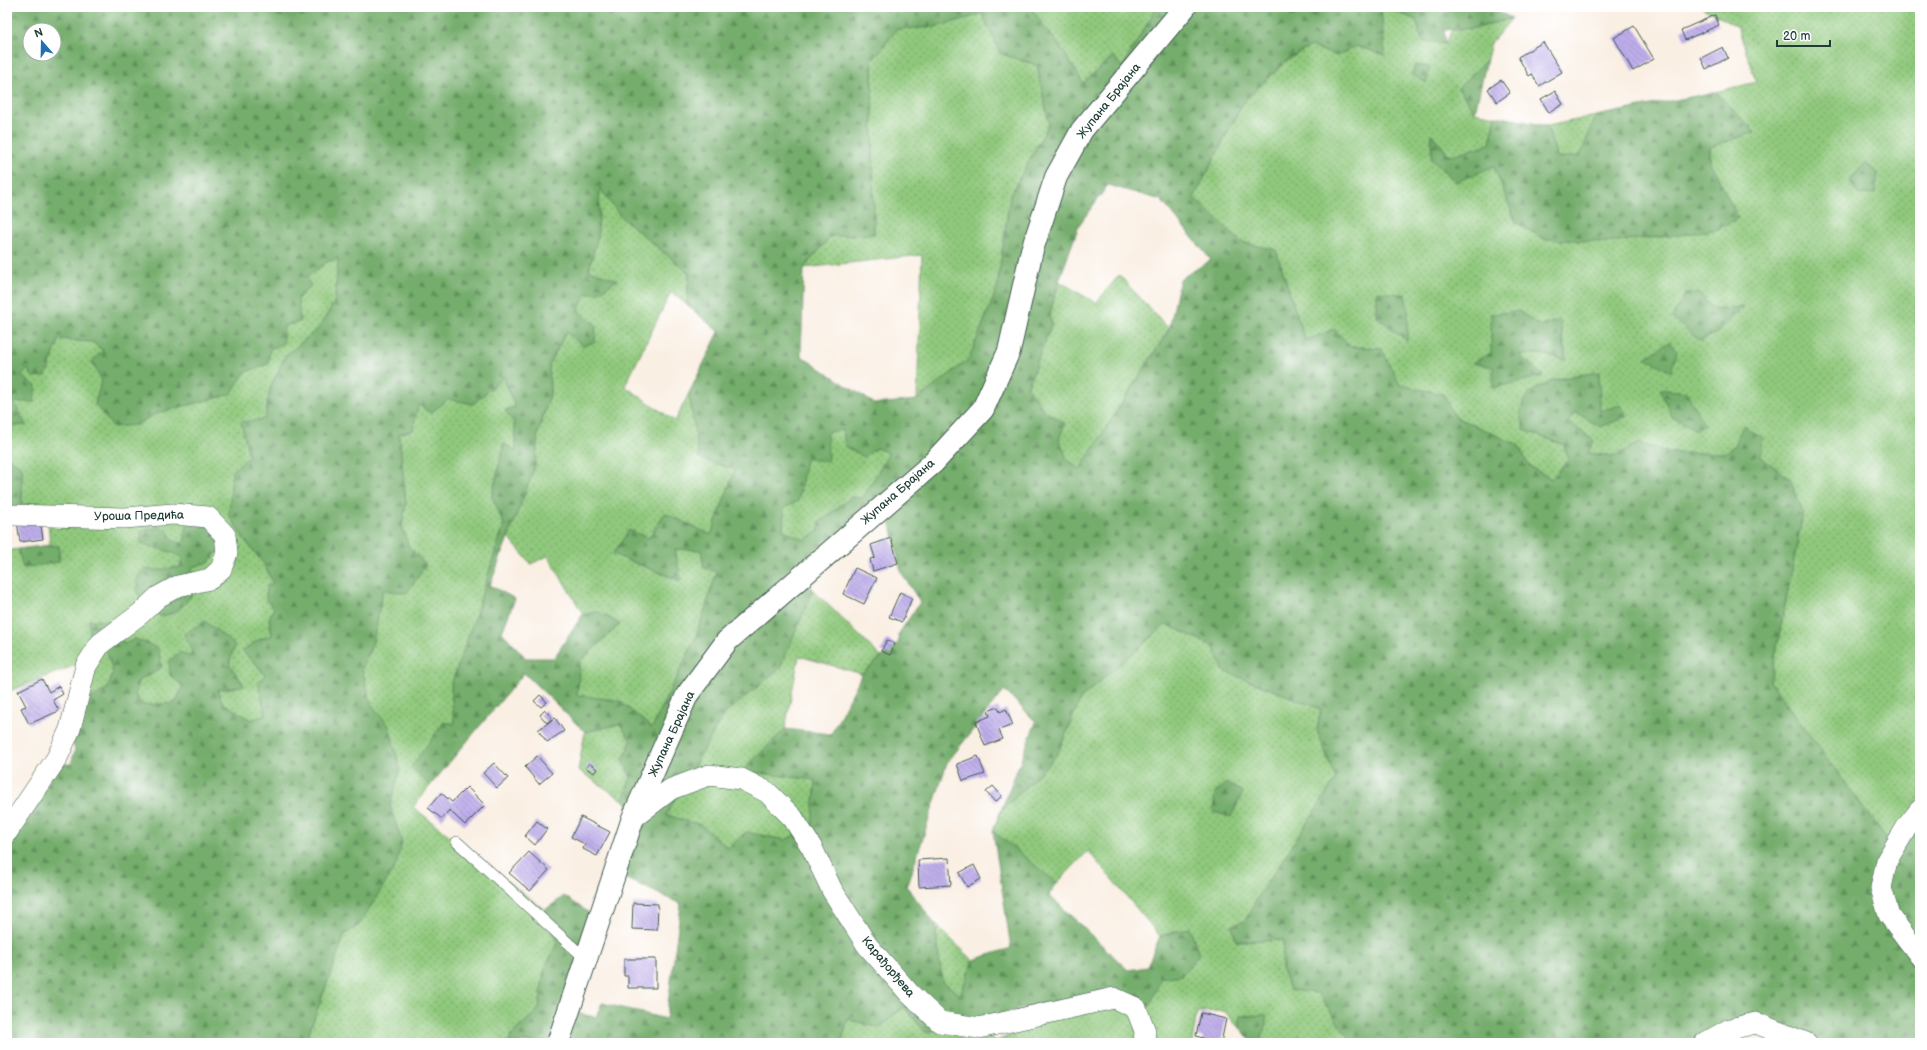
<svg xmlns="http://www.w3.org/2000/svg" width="1927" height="1050" font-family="'Balsamiq Sans',sans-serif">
<defs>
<pattern id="grass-dots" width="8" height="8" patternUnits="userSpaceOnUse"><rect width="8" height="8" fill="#90c97d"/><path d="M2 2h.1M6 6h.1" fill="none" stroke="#75a467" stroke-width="1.8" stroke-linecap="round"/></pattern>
<pattern id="forest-firs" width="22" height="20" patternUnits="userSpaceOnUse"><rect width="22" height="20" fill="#74ad6c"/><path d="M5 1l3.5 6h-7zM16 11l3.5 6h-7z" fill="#5f8e5a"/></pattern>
<pattern id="building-back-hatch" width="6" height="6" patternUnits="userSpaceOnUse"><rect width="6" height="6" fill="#beadeb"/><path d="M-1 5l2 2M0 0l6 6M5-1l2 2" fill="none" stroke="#9a8ebf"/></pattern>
</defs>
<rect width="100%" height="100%" fill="#fff"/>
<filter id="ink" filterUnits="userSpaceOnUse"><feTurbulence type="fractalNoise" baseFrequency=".025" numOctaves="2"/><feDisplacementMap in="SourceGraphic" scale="8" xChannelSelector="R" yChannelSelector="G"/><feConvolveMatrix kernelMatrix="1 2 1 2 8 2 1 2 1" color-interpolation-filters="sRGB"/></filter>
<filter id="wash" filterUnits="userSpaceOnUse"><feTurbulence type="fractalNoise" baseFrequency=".012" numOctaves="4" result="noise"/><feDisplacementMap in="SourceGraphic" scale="16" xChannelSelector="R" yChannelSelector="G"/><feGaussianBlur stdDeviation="0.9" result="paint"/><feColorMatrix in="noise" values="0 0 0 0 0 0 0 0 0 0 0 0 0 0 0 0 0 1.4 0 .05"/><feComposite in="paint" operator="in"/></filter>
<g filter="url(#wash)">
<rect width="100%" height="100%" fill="#faefe3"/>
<path fill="url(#grass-dots)" stroke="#588358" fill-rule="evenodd" d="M1030 7 1031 9 1034 7H1157L1122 67 1113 56 1083 83 1064 52 1030 10Z
M1381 7H1385L1416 20 1446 44 1452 29 1477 28 1512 18 1491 43 1487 59 1458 88 1475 112 1496 116 1490 144 1449 156 1432 134V160L1494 166 1516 223 1544 239 1606 242 1688 234 1717 229 1738 218 1710 162V147L1755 132 1715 92 1756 82 1738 27 1701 7H1920V798L1891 845 1770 682 1803 513 1790 479 1761 457 1735 446 1725 453H1670L1639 443 1615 456 1587 453 1594 441 1568 422 1575 412 1601 427 1627 416 1600 411 1599 372 1552 380 1529 394 1524 430 1564 445 1568 460 1552 479 1530 467 1518 445 1455 417 1442 394 1400 385 1381 348 1351 347 1305 341 1276 250 1241 242 1194 198 1244 101 1287 60 1311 46 1337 56 1356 46 1384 55ZM1698 293 1714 310 1743 307 1672 318ZM1519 311 1540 326 1560 321 1566 360 1542 354 1518 355 1542 376 1473 363 1491 353Z
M982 14 1002 54 1037 65 1049 124 1010 196 997 289 969 359 917 400 922 255 804 268 831 236 874 234 872 61 897 29 935 27Z
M1596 116 1580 156 1557 158 1547 126Z
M600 187 620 216 689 273 687 305 671 292 625 386 675 421 689 393 699 458 735 470 711 535 665 513 649 538 613 554 680 581 675 549 701 550 717 571 696 637 652 728 620 701 577 695 580 661 599 612 583 614 548 556 531 564 508 537 535 466 538 433 550 394 549 365 566 332 596 325 578 311 585 295 601 291 617 280 589 270 598 235Z
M338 258 335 301 319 328 285 356 270 389 265 419 249 457 244 539 264 564 273 583 274 608 269 619 272 635 258 640 242 651 258 666 265 675 258 682 266 715 251 720 223 703 217 690 244 685 229 664 192 651 190 657 170 675 183 686 174 704 142 705 135 695 138 681 162 667 124 644 109 621 89 620 106 648 113 672 108 688 81 705V663L7 692V551L18 549 24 568 59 561V546L50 545 48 521 22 507V468L7 457V422L14 426C13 406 13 385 28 369L46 376 59 339 92 342 104 351 92 362 102 380 95 404 136 425 157 413 231 394 245 372 267 364 269 349 298 298 306 278 327 262Z
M1119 275 1169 329 1080 469 1067 459 1059 439 1065 423 1045 411 1027 388 1052 323 1049 317 1059 281 1096 303Z
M504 377 515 407 505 410 514 422 516 451 504 444 492 496 504 524 473 623 451 685 454 724 412 767 430 786 413 807 545 910 557 943 544 971 539 1009 511 1035 509 1043H282L284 1037 307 1038 345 934 360 924 402 843 390 806 400 769 389 726 371 704 362 669 373 642 383 590 426 565 409 547 402 527 406 503 399 434 418 405 448 398 473 404Z
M843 430 889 453 863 498 851 497 820 522 819 531 804 540 783 530 784 508 798 501 806 459 827 432Z
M813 590 881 657 862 674 799 656 785 729 743 771 816 780 812 826 785 840 746 832 728 848 701 825 666 815 724 714 780 668Z
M1166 624 1213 646 1224 671 1321 709 1317 730 1336 779 1256 900 1245 921 1232 925 1236 941 1283 940 1282 970 1318 992 1352 1043H1313L1300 1036 1293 1043H1258L1267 1024 1240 1016V1028L1224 1011 1197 1012 1192 1043H841L848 1019 879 1028 904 1007 926 1033 965 1017 976 1020 996 1041 1161 978 1182 975 1190 928 1160 936 1088 851 1057 883 993 831 1000 813 1057 755 1081 698Z
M620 724 631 741 624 760 631 777 623 800 578 770 585 732Z
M935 924 973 960 960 995 942 981Z"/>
<path fill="url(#forest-firs)" stroke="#4a7550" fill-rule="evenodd" d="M7 7H1030L1064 52 1083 83 1113 56 1122 67 1157 7H1381L1385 55 1356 46 1337 56 1311 46 1287 60 1244 101 1194 198 1241 242 1276 250 1305 341 1334 329 1351 347 1381 348 1400 385 1443 394 1455 417 1518 445 1530 467 1552 479 1568 460 1564 445 1524 430C1524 424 1520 415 1521 409 1527 379 1576 376 1599 372L1600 411 1621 405 1627 416 1601 427 1575 412 1568 422 1594 441 1588 453 1615 456 1639 443 1670 453H1725L1735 446 1743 425 1763 438 1761 457 1790 479 1803 513 1770 682 1891 844 1898 833H1919L1920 864 1916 878 1920 881V1043H1793L1762 1017 1720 1043H1352L1318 993 1290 990 1282 970 1283 940 1236 941 1232 925 1245 921 1256 900 1336 779 1317 730 1321 709 1224 671 1213 646 1166 624 1081 698 1057 755 1000 813 1036 722 1004 690 947 763 907 887 935 924 942 981 960 995 973 960 1011 948 993 831 1057 883 1049 895 1128 970 1147 967 1160 936 1190 928 1199 954 1182 975 1161 978 1150 1006 1064 999 976 1020 965 1017 926 1033 904 1007 879 1028 848 1019 841 1043H509L511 1035 539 1009 544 971 557 943 545 910 564 896 591 914 579 1014 596 1017 602 1003 666 1019 681 904 622 877 629 805 623 800 631 777 623 760 631 741 620 724 585 732 524 673 430 786 411 767 444 722 454 724 451 685 473 623 504 524 492 496 504 444 516 451 514 422 505 411 515 407 504 377 473 404 448 399 431 413 418 405 413 430 399 434 406 504 402 527 409 547 426 565 407 593 383 590 373 642 362 669 371 704 389 726 400 769 390 806 402 843 395 867 360 924 345 934 307 1038 284 1037 282 1043H7V841L19 822 28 820 58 764H71L75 750 71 737 81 705 108 688 113 672 106 648 90 638 89 620 109 621 124 644 136 639 158 648 162 667 138 681 135 695 142 705 176 703 183 686 170 675 169 661 180 652 190 657 192 651 184 634 205 621 235 645 229 664 244 686 217 690 223 703 251 720 266 715 258 682 265 675 258 666 242 651 258 640 272 635 269 619 274 608 266 600 267 586 273 583 264 564 244 539 229 515 232 471 249 457 241 422 265 419 270 389 285 356 319 328 335 301 338 258 327 262 306 277 311 286 298 298 300 322 284 326 283 344 270 349 268 364 245 372 231 394 157 413 136 425 113 427 95 404 102 380 92 362 103 350 92 342 59 339 46 376 33 377 28 369 21 376 36 386 34 402H14L26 425 14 426 7 422ZM982 14 1001 54 1037 65 1049 124 1010 196 997 289 969 359 917 400 875 404 801 356 804 268 831 236 874 234 872 61 897 29 935 27ZM30 30H54V54H30ZM1108 185 1161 200 1211 260 1180 279 1169 330 1080 469 1067 459 1059 439 1065 423 1045 411 1027 388 1052 323 1049 316 1059 281 1079 225ZM600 188 620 216 689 273 687 305 719 332 689 393 699 458 735 470 711 535 665 513 649 538 629 530 613 554 681 581 675 549 701 550 704 568 717 572 696 637 652 728 620 701 577 695 580 661 620 624 599 612 583 614 554 658H526L502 632 515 599 490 585 535 466 538 433 550 394 549 365 566 332 583 346 595 342 596 325 578 311 585 295 601 291 617 280 589 270 598 235ZM843 430 845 446 864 457 876 448 889 453 863 498 851 497 820 522 819 531 804 540 783 530 784 508 798 501 806 459 828 461 827 432ZM889 515 901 572 920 602 898 635 899 642 862 674 831 734 785 729 742 771 816 780 812 826 785 840 746 832 728 848 701 825 666 815 724 714 780 668 813 590 807 584Z
M1385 7H1487L1512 18 1477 28 1444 30 1446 44 1422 41 1416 20Z
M1487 59 1475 112 1458 88Z
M1415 65 1430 67 1426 83 1412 74Z
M1715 92 1755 132 1710 147V162L1738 218 1718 229 1688 234 1606 242 1544 239 1516 222 1494 166 1456 182 1432 160 1431 134 1449 156 1490 144 1496 116 1547 126 1557 158 1580 156 1596 116Z
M1865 163 1878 173 1875 194 1859 195 1850 181Z
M1377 292 1405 294 1408 310 1407 341 1377 317Z
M1698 293 1714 310 1743 307 1715 334 1700 341 1672 318 1685 294Z
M1519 311 1540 326 1560 320 1566 360 1542 354 1519 355 1543 376 1493 388V367L1472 363 1491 353V314Z
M1669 342 1677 352 1671 372 1646 358Z
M1660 389 1686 392 1704 424 1696 430 1672 417Z
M7 457 22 467V507L12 508 9 490 7 489Z
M211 510 219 550 209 562 192 567 193 593C183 607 177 615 159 616L137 593V578L144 569 158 570 180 567 182 558 171 552 141 544V531L158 527 166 529 174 541 184 544 187 524Z
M50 545 59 546V562L23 568 18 549Z
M1226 783 1243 792 1231 817 1213 812 1215 793Z
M1266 1015 1267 1024 1258 1043H1253L1240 1028V1016Z
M1299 1036H1300L1313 1043H1293Z"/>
<g id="blocks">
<path fill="url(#building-back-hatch)" d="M1715 15 1719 25 1685 40 1681 30Z
M1634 26 1654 59 1633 71 1614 38Z
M1543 42 1562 72 1539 86 1532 74 1529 76 1518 57Z
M1723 47 1728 58 1706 69 1701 58Z
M1501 80 1510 93 1497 102 1488 89Z
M1555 91 1563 104 1549 113 1541 99Z
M40 518 43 539 20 542 17 521Z
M891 538 898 563 873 571 870 559 875 558 871 545Z
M855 568 877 578 864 604 843 594Z
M900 592 912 598 902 622 889 617Z
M887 640 895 644 890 655 881 651Z
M42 679 49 692 59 686 63 694 53 700 59 711 29 724 21 708 26 706 18 691Z
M540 695 547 702 541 707 534 701Z
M998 707 1000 712 1006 709 1013 725 999 730 1003 739 985 746 976 722 990 716 988 711Z
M545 710 552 718 547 723 540 715Z
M555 718 564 731 547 742 538 730Z
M537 756 552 773 539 784 525 767Z
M978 756 985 774 963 781 957 764Z
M494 763 508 778 497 788 483 773Z
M589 763 597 769 594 773 586 768Z
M993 786 1002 796 995 802 986 792Z
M467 787 485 805 465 825 449 810 442 819 428 808 441 793 452 802Z
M581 817 610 832 597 856 583 849 585 844 571 837Z
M537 821 547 829 535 845 525 836Z
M529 852 549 870 530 891 509 873Z
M949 858 951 885 919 887 918 860Z
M974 865 981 879 967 887 959 873Z
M633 903 658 904 657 930 632 929Z
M624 959H656V988H628V976H624Z
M1201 1013 1226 1019 1221 1043H1202L1203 1038 1196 1036Z"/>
</g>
</g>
<g filter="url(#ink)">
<use href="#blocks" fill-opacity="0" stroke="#40584e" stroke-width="1"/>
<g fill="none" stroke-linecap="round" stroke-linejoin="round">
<g stroke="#40584e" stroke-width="12">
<path id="service" d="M457 842 586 959"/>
</g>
<g stroke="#40584e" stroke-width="22">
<path id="minor" d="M1920 810 1908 825 1887 860 1881 888 1889 915 1920 956
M633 818 671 789 709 775 741 779 767 792 793 818 812 848 832 890 867 945 910 994 940 1022 979 1028 1114 998 1136 1008 1145 1031 1144 1043
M7 832 57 758 70 729 86 666 100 644 140 614 158 597 178 586 210 579 221 569 227 553 225 535 208 517 173 514 125 518 12 515
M1705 1043 1730 1029 1756 1023 1806 1043"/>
</g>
<g stroke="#40584e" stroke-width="24">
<path id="tertiary" d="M558 1043 633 818 687 695 727 641 933 463 983 409 1009 351 1032 250 1056 177 1082 130 1185 7"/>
</g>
<use href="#service" stroke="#fff" stroke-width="11"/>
<use href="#minor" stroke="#fff" stroke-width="21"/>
<use href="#tertiary" stroke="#fff" stroke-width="22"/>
</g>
</g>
<g text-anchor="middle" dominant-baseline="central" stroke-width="3" stroke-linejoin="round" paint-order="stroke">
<g font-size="12" fill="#1f3d34" stroke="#fff">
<text transform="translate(1109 101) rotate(-51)">Жупана Брајана</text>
<text transform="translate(898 492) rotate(-41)">Жупана Брајана</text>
<text transform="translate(139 516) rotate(-1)">Уроша Предића</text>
<text transform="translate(672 734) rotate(-65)">Жупана Брајана</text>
<text transform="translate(888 967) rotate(50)">Карађорђева</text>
</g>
</g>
<rect width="1927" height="1050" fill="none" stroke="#fff" stroke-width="24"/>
<g transform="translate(42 42) rotate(340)"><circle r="19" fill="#ffffff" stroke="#a5b1ae"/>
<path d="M0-3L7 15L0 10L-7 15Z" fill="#1f6fb2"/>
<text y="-6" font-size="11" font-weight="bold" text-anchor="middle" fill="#1f3d34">N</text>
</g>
<path d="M1777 40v6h53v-6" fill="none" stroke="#1f3d34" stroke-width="2"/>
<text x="1783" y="40" font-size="12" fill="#1f3d34" stroke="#ffffff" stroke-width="3" paint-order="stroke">20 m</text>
</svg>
